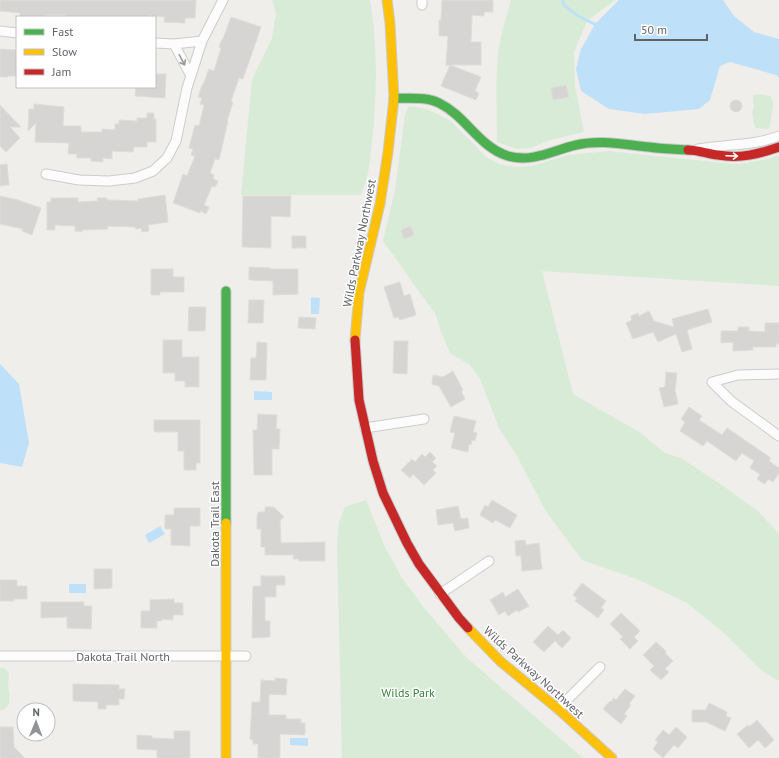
<svg xmlns="http://www.w3.org/2000/svg" width="779" height="758" font-family="'PT Sans',sans-serif">
<rect width="100%" height="100%" fill="#efeeea"/>
<path fill="#d8ebd6" d="M272 0H370C378 46 377 95 372 141 370 161 369 176 361 195H241L252 80 272 38 276 13Z
M511 0H615L587 21 574 52 575 86 584 132 550 140 531 148 517 149 497 142C497 113 495 84 498 55 500 36 506 18 511 0Z
M761 94 770 96C776 105 772 109 771 118 770 121 771 124 770 127L767 129 755 128 752 112C756 107 751 100 754 95Z
M409 106 427 109 451 121 486 157 499 164 516 167 532 166 568 155 608 151 733 164C749 163 764 161 779 155V286L542 271 573 394 641 433 665 453 681 458 726 488 759 512 779 534V681L763 672 723 632 687 603 637 579 582 560 545 510 517 456 499 428 480 379 470 365 450 353 441 332 436 315 383 241 395 190 405 114Z
M366 500 385 547 402 578 424 608 467 658 583 758H342L337 545 339 522 345 507Z
M0 668H4L8 671C10 676 8 679 8 684 9 695 14 706 0 711Z"/>
<path fill="#bfe0f9" d="M619 0H723L734 16 754 32 779 39V78L776 75 730 62 720 66 710 100 699 109 645 114 609 109 581 91 576 69 581 49 595 24Z
M311 297 320 298 319 314H311Z
M0 364 19 384 29 443 22 467 0 463Z
M254 391 272 392V400H254Z
M160 526 165 534 149 543 145 535Z
M69 584H86V593H69Z
M290 738H308V746L290 745Z"/>
<g fill="none" stroke-linecap="round" stroke-linejoin="round">
<path stroke="#bfe0f9" stroke-width="3" d="M563 0 564 5C573 13 584 20 595 24"/>
</g>
<path fill="#d6d5d3" stroke="#deddd9" d="M0 0H196L195 18H185V23L164 22 165 17 148 15V17H66V15H45L44 17 20 16V13L0 11Z
M442 0H493V12H484V16L472 15V17L471 42H481V65H446L448 36H439V20H441Z
M231 17 261 27 243 79 239 78 231 101 233 102 227 121H228L219 160 215 159 210 173 214 175 213 179 218 181 215 187 212 186 204 205 209 207 206 214 201 211 200 213 173 203 183 174 187 176 195 156 191 155 193 149 189 148 195 125 199 126 204 105 200 104 202 98 198 97 202 85H203L209 69 214 71 221 48 219 47 222 39H223Z
M0 49 17 50V76H8V77H0Z
M450 65 481 77 475 91 479 93 476 100 441 86Z
M155 74H166L165 98 135 96 136 87H155Z
M566 85 569 97 553 100 551 88Z
M730 106a6 6 0 1 1 12 0a6 6 0 1 1-12 0Z
M34 104 64 107 63 126H81V132H102V129L115 130V124H119V120L137 121V118H147V113H154V119H156V142H147V147H134L133 152 112 151V159L103 158V162L91 161V158H77V154H68L69 143 35 142 36 123 28 131 29 109H34Z
M0 105 21 127H10L20 138 6 152 0 146Z
M7 164 9 185 0 186V165Z
M165 195 168 222 148 225 149 231 142 232 141 228 136 229 135 227 107 226 108 229 82 230V232L75 231V226L55 225V230H47V202H51V198H78V202L98 201 97 198H107V200L138 201V199Z
M0 196 18 200 41 208 32 235 22 231 23 229 0 224Z
M243 196H291L290 217 271 216V248L242 247Z
M411 226 414 235 404 239 401 230Z
M292 236H306V248H292Z
M249 267 270 268V269H298V294L273 295V281L249 280Z
M151 269H173V277H184V292H160V295H151Z
M400 282 404 296 410 294 416 315 400 320 398 317 394 318 384 287Z
M249 300H264L263 323H248Z
M189 307H206L205 331H188Z
M708 309 712 322 687 330 692 349 682 352 676 334 658 342 653 332 633 339 626 323 632 320 631 316 638 313 639 316 649 311 654 321 674 327 672 319Z
M299 317 316 318 315 329 298 328Z
M765 323H779V344H776V347H753V350L733 351V342L721 343V331H738V327H749V331L765 332Z
M163 340H182V357H199V387H185V381H175V373H163Z
M394 341H408L407 374 393 373Z
M257 342 267 343 266 380H250L251 358H256Z
M453 371 463 390 461 391 465 399 451 407 439 386 432 384 433 375 443 377Z
M666 372 677 373 675 390 678 404 664 407 659 388 665 387Z
M689 407 702 416 699 420 722 435 727 428 771 458 769 461 779 468V473L773 482 768 479 765 484 757 479 760 474 750 468 754 461 742 453 736 461 707 441 703 446 680 431 685 422 681 419Z
M258 414 277 415 276 429H280L279 449H272V475H254L253 430H257Z
M454 416 476 421 473 432 477 433 475 441 472 440 471 445 469 444 468 452 451 448 455 433 450 432Z
M154 420H200V463H196V470H184V451H178V432H154Z
M430 452 436 458 432 462 437 466 433 470 436 473 424 485 413 474 410 478 401 470 412 459 415 462 422 454 425 457Z
M492 500 517 515 510 528 495 520 493 523 480 515 485 505 488 507Z
M458 506 461 519 468 518 469 528 455 531 453 523 438 525 436 510Z
M265 507H274L284 517 280 520 281 543 325 542V561H299V559H293L294 555H265V547H261V529H257V516L258 512H265Z
M174 508H200V526H190V546L171 545V529H165V515H174Z
M525 540 526 545 539 543 542 569 522 571 521 556H516L515 541Z
M94 569H112V588L94 589Z
M261 576H285V585H276V597H265V621H270V637L252 638 253 586H261Z
M0 580H17V586H27V599H14V601H0Z
M582 583 606 601 601 608 604 610 598 618 575 601 577 598 573 595Z
M518 589 529 606 518 612 517 610 508 616 505 611 499 615 490 600 503 592 505 597Z
M174 599V603H183V615H173V620L162 619V621H157V628H141V611H150V600Z
M41 602H84V606H92L91 629 67 628V617L41 618Z
M621 613 640 631 634 637 638 641 630 649 620 639 623 637 610 624Z
M548 626 558 635 563 630 571 638 562 648 555 641 544 652 533 642Z
M656 642 666 651 665 653 673 661 665 669 669 672 661 680 650 670 654 666 643 655Z
M275 678 287 679 286 695 269 694V715H286V719H301V723H305V735L280 734V758H258V744H253V740L250 739 252 702H260L261 680 275 681Z
M73 684 119 685V689H125L124 699H119V705H106V709H98V702L73 701Z
M625 689 635 696 629 704 631 705 624 714 627 716 621 724 603 709 610 701 611 702 614 698 616 700Z
M709 703 727 712 726 716 731 718 725 731 706 722H692V710H706Z
M757 720 774 740 765 748 758 740 749 748 737 734 748 725 749 727Z
M0 727H13L14 747 25 758H0Z
M676 727 687 737 678 748 674 745 663 758 653 749 658 742 655 740 663 730 669 735Z
M174 731H190V758H157V750L137 749V735L152 736V738L174 739Z"/>
<g fill="none" stroke-linecap="round" stroke-linejoin="round">
<g stroke="#cbcccc" stroke-width="11">
<path id="street" d="M422 5V0
M0 31 17 33
M155 43 174 44 202 41
M174 44 191 76
M698 149C725 144 754 146 779 136
M46 174 79 180 109 181 135 178 153 171 167 158 176 141 187 88 202 41 223 0
M779 374 738 375 712 382 731 401 779 436
M365 428 424 419
M440 594 489 561
M0 656H246
M558 709 600 667"/>
</g>
<g stroke="#cacacb" stroke-width="11">
<path id="fast" d="M394 98C408 99 426 96 439 103 466 116 479 147 508 156 532 163 554 150 576 145 600 139 625 145 649 147 662 149 675 149 688 150
M226 291V523"/>
</g>
<g stroke="#cacacb" stroke-width="11">
<path id="slow" d="M355 340 359 293 380 204 388 152 394 98 390 23 387 0
M226 523V758
M468 628 500 661 558 709 612 758"/>
</g>
<g stroke="#cacacb" stroke-width="11">
<path id="jam" d="M688 150C698 150 708 154 718 155 740 159 759 154 779 147
M355 340 359 400 373 461 383 493 407 543 419 564 459 618 468 628"/>
</g>
<use href="#street" stroke="#fdfcfc" stroke-width="9"/>
<use href="#fast" stroke="#4caf50" stroke-width="9"/>
<use href="#slow" stroke="#ffc107" stroke-width="9"/>
<use href="#jam" stroke="#c62828" stroke-width="9"/>
</g>
<defs><path id="oneway-shaft" d="M-6 0H5M1.5-3L5.5 0L1.5 3" fill="none" stroke-width="1.6" stroke-linecap="round" stroke-linejoin="round"/></defs>
<use stroke="#96999c" href="#oneway-shaft" transform="translate(182 60) rotate(62)"/>
<use stroke="#f6fbf6" href="#oneway-shaft" transform="translate(732 156) rotate(2)"/>
<g text-anchor="middle" dominant-baseline="central" stroke-width="3" stroke-linejoin="round" paint-order="stroke">
<g font-size="12" fill="#5f6368" stroke="#fff">
<text transform="translate(359 243) rotate(-79)">Wilds Parkway Northwest</text>
<text transform="translate(214 524) rotate(-90)">Dakota Trail East</text>
<text x="123" y="656">Dakota Trail North</text>
<text transform="translate(534 672) rotate(42)">Wilds Parkway Northwest</text>
</g>
<g font-size="12" fill="#348238" stroke="#fff">
<text x="408" y="692">Wilds Park</text>
</g>
</g>
<rect x="16" y="16" width="140" height="72" fill="#ffffff" stroke="#bfc1c3"/>
<rect x="24" y="29" width="20" height="6" fill="#4caf50" stroke="#bfc1c3"/>
<text x="52" y="36" font-size="12" fill="#5f6368">Fast</text>
<rect x="24" y="49" width="20" height="6" fill="#ffc107" stroke="#bfc1c3"/>
<text x="52" y="56" font-size="12" fill="#5f6368">Slow</text>
<rect x="24" y="69" width="20" height="6" fill="#c62828" stroke="#bfc1c3"/>
<text x="52" y="76" font-size="12" fill="#5f6368">Jam</text>
<g transform="translate(36 722) rotate(1)"><circle r="19" fill="#ffffff" stroke="#bfc1c3"/>
<path d="M0-3L7 15L0 10L-7 15Z" fill="#919496"/>
<text y="-6" font-size="11" font-weight="bold" text-anchor="middle" fill="#5f6368">N</text>
</g>
<path d="M635 34v6h72v-6" fill="none" stroke="#5f6368" stroke-width="2"/>
<text x="641" y="34" font-size="12" fill="#5f6368" stroke="#ffffff" stroke-width="3" paint-order="stroke">50 m</text>
</svg>
